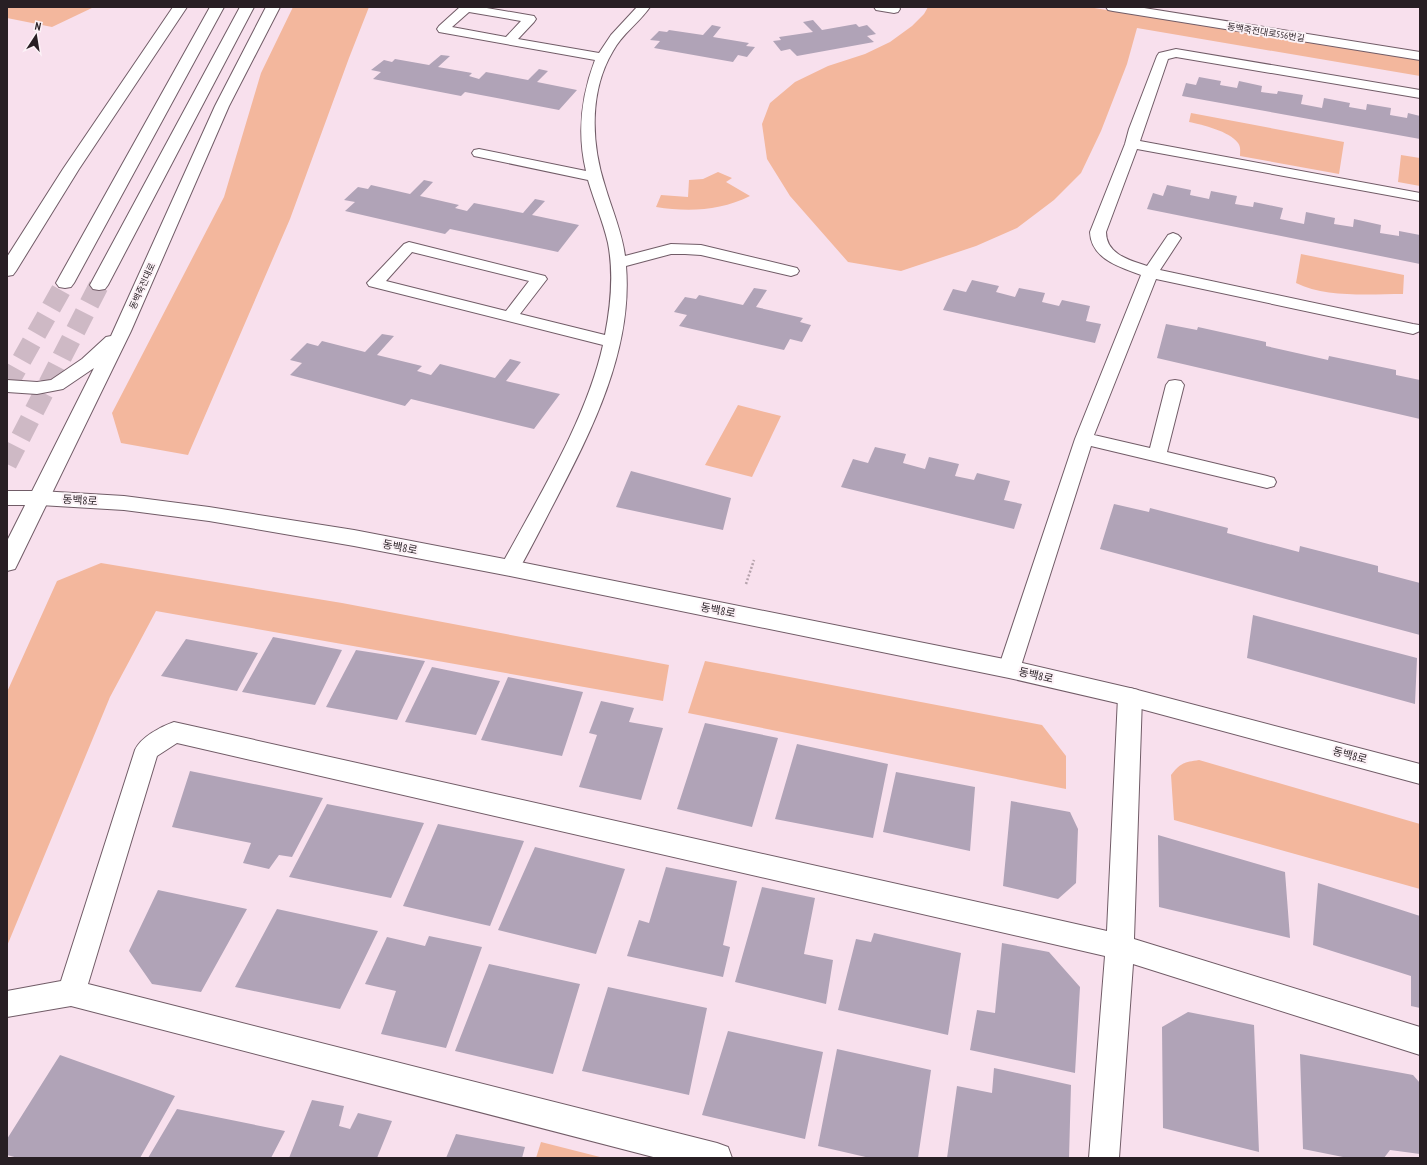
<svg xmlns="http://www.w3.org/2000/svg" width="1427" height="1165" font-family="'PT Sans Narrow','Noto Sans KR',sans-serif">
<rect width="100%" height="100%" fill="#f8e0ed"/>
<path fill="#f3b79d" d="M7 7H94L52 27 7 18Z
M293 7H369L349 58 290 219 188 455 121 443 112 413 224 197 261 73Z
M928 7H1088L1420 60V76L1137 28 1127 64 1101 131 1081 173 1054 200 1017 228 976 246 901 271 848 262 790 196 767 159 762 124 770 103 795 82 828 66 865 54 890 42 912 26 924 14Z
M1191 113 1344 142 1339 174 1240 156C1240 151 1241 147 1238 143 1229 131 1203 125 1189 122Z
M1401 155 1420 158V186L1398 182Z
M718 172 732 178 726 182 750 196C720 211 688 212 656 207L661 195 688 197 689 180 703 179Z
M1301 254 1404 275 1403 294C1370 294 1326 298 1296 283Z
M738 405 781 416 752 477 705 465Z
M101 563 342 603 669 665 663 701 156 611 110 697 7 946V692L57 581Z
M705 661 1042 725 1066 756V789L688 713Z
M1199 760 1420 824V889L1174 820 1171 775C1180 763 1185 762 1199 760Z
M541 1142 604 1158H536Z"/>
<path fill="#b0a3b7" d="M813 20 822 30 856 24 859 27 867 25 876 34 867 36 874 42 797 56 790 49 781 51 773 41 781 40 779 37 813 32 803 22Z
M712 25 721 27 713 37 749 43 746 46 755 47 747 57 738 55 733 62 654 48 660 41 650 40 659 31 667 32 669 30 703 35Z
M441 55 450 56 438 67 472 73 469 76 479 79 486 72 528 80 539 69 548 71 537 82 577 90 559 110 465 92 461 96 373 79 381 72 371 70 384 60 392 62 395 59 429 65Z
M1199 77 1221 81 1220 85 1237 88 1239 81 1262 86 1261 92 1277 94 1278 91 1303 95 1301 104 1322 108 1324 98 1350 103 1349 107 1366 110 1367 104 1391 108 1390 115 1407 118 1408 113 1420 116V139L1182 96 1186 83 1196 85Z
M424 180 433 182 420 196 459 205 455 208 467 211 474 203 523 213 535 199 545 201 532 215 579 225 558 252 450 229 445 234 345 211 355 202 344 200 358 187 368 189 371 185 410 194Z
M1167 185 1191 190 1190 195 1209 199 1211 191 1237 196 1235 204 1253 207 1254 202 1283 208 1280 219 1304 224 1306 212 1335 218 1334 224 1353 227 1354 219 1381 225 1380 233 1399 236V231L1420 235V264L1147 209 1153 193 1163 196Z
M972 280 999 286 996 292 1015 297 1019 288 1045 293 1042 302 1059 306 1062 300 1090 306 1086 321 1101 324 1095 343 943 310 953 289 966 292Z
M754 288 767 290 756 307 803 318 800 322 811 325 802 342 790 339 784 350 679 326 687 315 674 312 685 297 696 299 699 295 743 305Z
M1166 324 1197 330 1198 327 1266 342V346L1328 360 1329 356 1396 370V375L1420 380V419L1157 358Z
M382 334 394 336 377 355 422 366 417 371 431 375 440 364 495 378 510 359 521 362 506 381 560 394 534 429 411 399 405 406 290 375 302 363 290 360 307 343 318 346 322 341 365 352Z
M875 447 906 454 903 463 925 469 929 457 959 464 955 476 974 480 977 473 1010 481 1004 500 1022 504 1014 529 841 487 853 459 868 463Z
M631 471 731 498 723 530 616 507Z
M1114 504 1149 512 1150 508 1228 528 1227 533 1299 552 1300 546 1378 566V572L1420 583V635L1100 549Z
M1253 615 1417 658 1415 704 1247 658Z
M273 637 342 650 315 705 242 692Z
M186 639 258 653 237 691 161 676Z
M356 650 425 661 397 720 326 707Z
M432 667 500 681 476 735 405 722Z
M508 677 583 692 562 756 481 740Z
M601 701 634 708 629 722 663 728 641 800 579 787 597 735 589 733Z
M705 723 778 738 752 827 677 809Z
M797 744 888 764 873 838 775 819Z
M190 771 323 798 292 857 279 855 269 869 243 863 251 843 172 827Z
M896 772 975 787 970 851 883 832Z
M1011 801 1070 812 1078 829 1076 883 1058 899 1003 886Z
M327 804 424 823 391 898 289 877Z
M438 824 524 841 490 926 403 906Z
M1158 835 1285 872 1290 938 1159 907Z
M535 847 625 869 596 954 498 930Z
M666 867 737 881 723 945 730 947 723 977 627 956 639 920 649 923Z
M1318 883 1420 916V1008L1411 1006V976L1313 945Z
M762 887 815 898 804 954 833 960 826 1004 735 982Z
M158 890 247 909 201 992 152 984 129 951Z
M277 909 378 931 340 1009 235 987Z
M874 933 961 953 948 1035 838 1010 856 939 871 942Z
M429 936 482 947 446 1048 381 1034 396 991 365 984 387 937 425 946Z
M1002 943 1049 952 1080 987 1075 1073 970 1050 977 1010 995 1013Z
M489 964 580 984 553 1074 455 1051Z
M608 987 707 1008 689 1095 582 1071Z
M1188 1012 1254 1025 1259 1152 1163 1128 1162 1027Z
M728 1031 823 1052 805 1139 702 1115Z
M837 1049 931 1070 918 1158H870L818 1146Z
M1300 1054 1413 1075 1420 1083V1154L1390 1150 1384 1158H1348L1303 1149Z
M60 1055 175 1096 140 1158H18L7 1155V1139Z
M994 1068 1071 1085 1069 1158H947L957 1086 992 1093Z
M312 1100 344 1106 339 1126 350 1129 358 1113 392 1121 377 1158H289Z
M177 1109 285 1131 271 1158H148Z
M456 1134 525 1147 522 1158H446Z"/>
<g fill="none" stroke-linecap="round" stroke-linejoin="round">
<path stroke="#ceb9c5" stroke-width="20" stroke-dasharray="20 10" stroke-linecap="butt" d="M7 386 65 283
M7 464 99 285"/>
<g stroke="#715c67" stroke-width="2">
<path id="service" d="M460 7H481L534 16 536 19 534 22 518 39 599 53 611 35 637 7H650C639 23 622 34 613 51 589 91 591 143 605 186 612 210 622 232 625 256L671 244 701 245 797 268 799 271 797 274 791 276 701 255 685 254H671L626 266C633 350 592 430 554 503 542 526 530 550 517 573L510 575 503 573 500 568C537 499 586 421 603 345L369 286 367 283 404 244 409 242 545 276 547 279 520 314 605 335C611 304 614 274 608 243 603 221 594 201 588 180L479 157 474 156 472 153 474 150 479 149 586 171C577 133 581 97 595 60L439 32 437 29 439 26ZM469 12 521 21 506 37 452 27ZM412 252 529 281 506 311 386 281Z
M874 7H899L900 9 898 12 894 13 876 10Z
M1176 49 1420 90V98L1176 57 1168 59 1140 141 1420 193V201L1137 149 1106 232C1106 254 1129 260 1147 266L1168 235 1173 233 1178 235 1181 238 1160 270 1413 324 1419 325 1420 331 1413 334 1156 279 1094 435 1150 448 1166 385 1169 381 1175 380 1181 381 1184 385 1167 452 1267 476 1274 478 1276 482 1274 486 1267 488 1091 446 1020 669 1016 675 1009 677 1002 675 998 669 1075 439 1141 275C1120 267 1091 259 1090 232L1125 144 1129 129 1157 56 1159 53Z"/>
</g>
<g stroke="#715c67" stroke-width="2">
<path id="minor" d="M1106 7H1138L1420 52V60L1113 11 1108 10Z
M1130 688 1138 690 1142 697 1134 939 1420 1027V1055L1133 964 1119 1158H1089L1105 956 177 743 157 756 88 984 717 1143 728 1147 732 1158H657L71 1006 7 1017V991L61 981 135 750C141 737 160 727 174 722L1107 931 1118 697 1122 690Z"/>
</g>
<g stroke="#715c67" stroke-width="2">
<path id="tertiary" d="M7 491H40L124 496 209 507 354 530 510 560 1009 660 1130 688 1420 764V784L1130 706 1009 678 510 576 354 546 209 521 124 510 40 505H7Z"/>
</g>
<g stroke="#715c67" stroke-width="2">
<path id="secondary" d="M173 7H187L79 169 16 271 13 275 7 276V257L63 169Z
M210 7H224L74 283 71 287 65 288 59 287 56 283Z
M240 7H254L108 285 105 289 99 290 93 289 90 285Z
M266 7H280L229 106 131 331 18 563 15 569 7 571V541L94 368 63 389 37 394 7 392V380L37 382 51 380 82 359 106 337 111 336 215 106Z"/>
</g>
<path stroke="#b5a2ac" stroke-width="2.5" stroke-dasharray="2 2" stroke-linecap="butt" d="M746 584 754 560"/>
<use href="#service" fill="#fff" fill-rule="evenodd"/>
<use href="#minor" fill="#fff" fill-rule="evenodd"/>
<use href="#tertiary" fill="#fff" fill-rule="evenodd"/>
<use href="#secondary" fill="#fff" fill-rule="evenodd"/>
</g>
<g text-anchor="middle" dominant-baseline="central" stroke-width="4" stroke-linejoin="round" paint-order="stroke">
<g font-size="9" fill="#281f24" stroke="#fcf2f7">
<text transform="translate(1266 32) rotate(9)">동백죽전대로556번길</text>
<text transform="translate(142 286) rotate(-66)">동백죽전대로</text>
</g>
<g font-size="11" fill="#281f24" stroke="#fcf2f7">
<text transform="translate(80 500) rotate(3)">동백8로</text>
<text transform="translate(400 547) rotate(11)">동백8로</text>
<text transform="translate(718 610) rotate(11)">동백8로</text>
<text transform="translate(1036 675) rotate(13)">동백8로</text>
<text transform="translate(1350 755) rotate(15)">동백8로</text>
</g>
</g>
<rect width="1427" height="1165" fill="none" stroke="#281f24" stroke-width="16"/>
<g transform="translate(36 36) rotate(12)" stroke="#fcf2f7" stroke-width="3" paint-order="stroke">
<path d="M0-3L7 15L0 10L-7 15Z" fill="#281f24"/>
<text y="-6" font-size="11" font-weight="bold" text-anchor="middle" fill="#281f24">N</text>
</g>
</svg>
